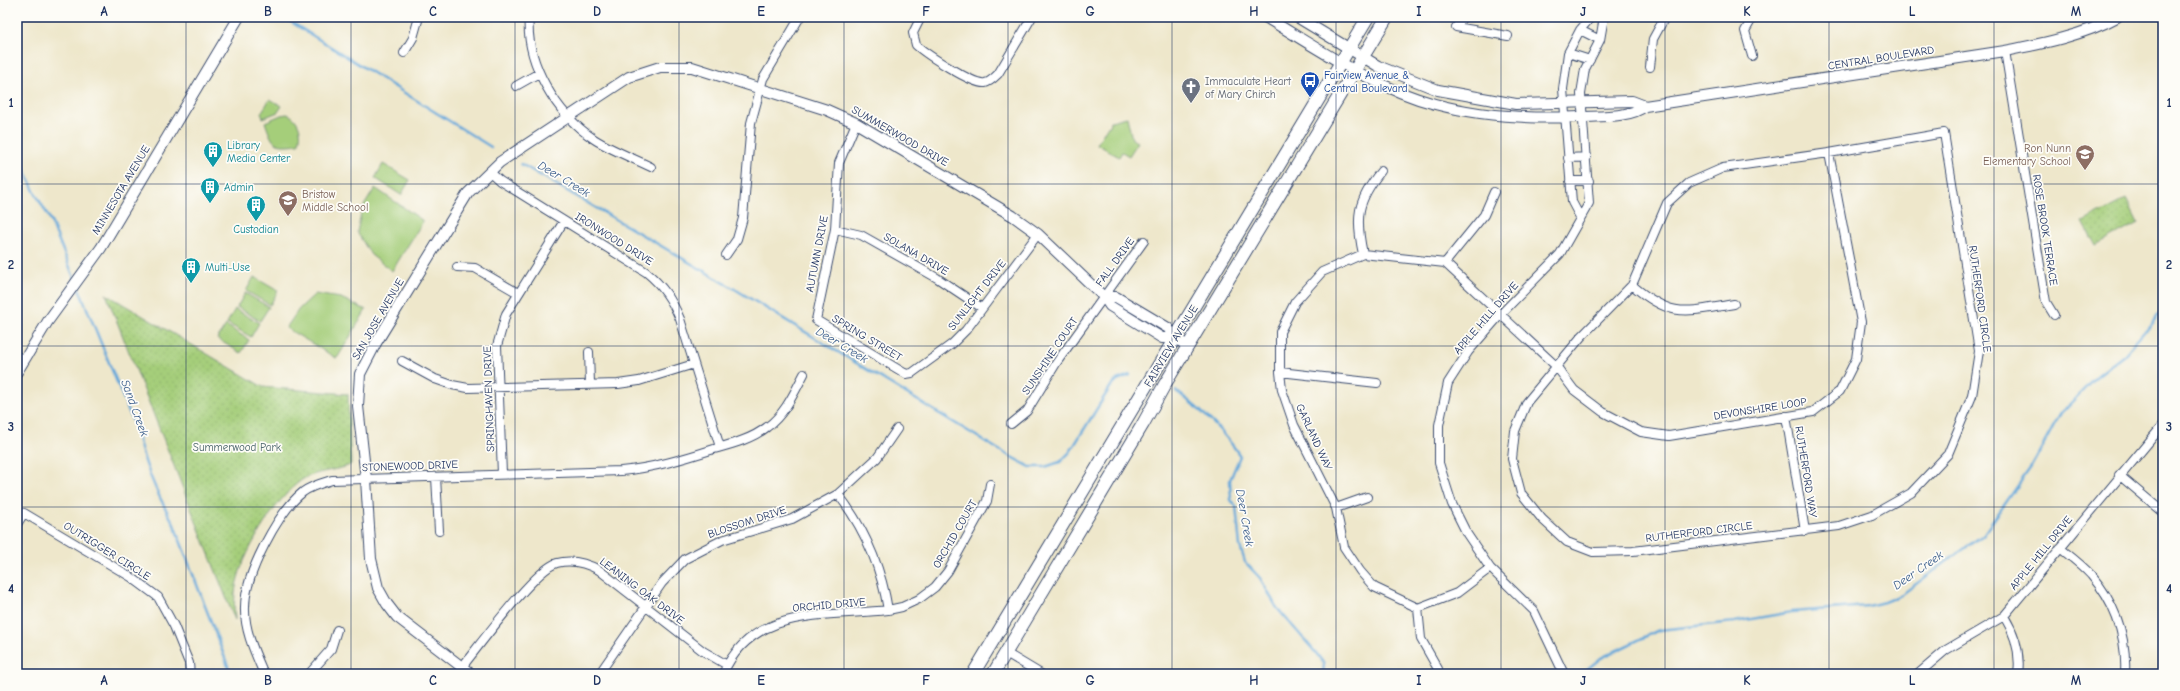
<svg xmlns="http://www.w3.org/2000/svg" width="2180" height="691" font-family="'Comic Neue',sans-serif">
<defs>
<pattern id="park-dots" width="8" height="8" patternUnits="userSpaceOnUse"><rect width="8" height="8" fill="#a5ce7a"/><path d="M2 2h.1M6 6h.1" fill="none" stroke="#8db16c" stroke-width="1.8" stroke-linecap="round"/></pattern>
</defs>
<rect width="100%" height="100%" fill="#fdfcf7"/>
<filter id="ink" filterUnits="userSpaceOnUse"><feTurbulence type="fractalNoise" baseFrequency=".025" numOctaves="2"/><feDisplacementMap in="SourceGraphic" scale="8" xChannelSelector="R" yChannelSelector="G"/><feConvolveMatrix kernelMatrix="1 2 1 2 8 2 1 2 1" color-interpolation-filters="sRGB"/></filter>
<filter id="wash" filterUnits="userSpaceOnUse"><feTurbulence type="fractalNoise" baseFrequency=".012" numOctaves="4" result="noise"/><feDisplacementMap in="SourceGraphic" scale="16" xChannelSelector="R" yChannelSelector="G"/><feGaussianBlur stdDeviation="0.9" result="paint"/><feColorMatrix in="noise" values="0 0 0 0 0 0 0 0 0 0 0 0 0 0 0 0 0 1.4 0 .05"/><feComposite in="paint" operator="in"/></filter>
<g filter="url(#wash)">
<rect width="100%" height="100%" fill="#eee7cb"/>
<path fill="#a5ce7a" stroke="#607e6c" d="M270 99 282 106 278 112 263 118 261 113Z
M287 114C298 117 304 134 298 144 274 147 273 145 265 122L281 115Z
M1127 117 1132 139 1138 142 1129 156 1122 152 1119 157 1097 144 1107 127 1110 126 1111 121Z
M383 164 410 180 401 195 375 178Z
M375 188 422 220V223L392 271 371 255 357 232 362 209Z
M254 277 278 291 270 305 246 291Z
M245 293 269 307 260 321 237 307Z
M315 294 341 298 366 310 338 357 336 358 286 328 299 309Z
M235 309 259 323 251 337 227 323Z
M226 325 249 340 241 353 217 339Z"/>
<path fill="url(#park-dots)" stroke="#607e6c" d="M2126 199 2138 223 2096 246 2083 222Z
M106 294 263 387 348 394 351 464C347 469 317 471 305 478 280 492 245 550 238 578 234 592 234 606 235 620Z"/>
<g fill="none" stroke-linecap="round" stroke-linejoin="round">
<path stroke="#65a8da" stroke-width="2.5" d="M283 17 491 147
M17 151 34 191 50 219 75 280
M521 164 733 288 1004 453 1030 467H1045L1060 462 1070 452 1111 386 1117 380 1130 375
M77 284 136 429C143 461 156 493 173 522L231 674
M1176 391C1200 409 1224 431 1240 456L1230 480 1231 500 1236 506 1240 546 1245 562 1260 578 1277 608 1316 653 1324 664 1323 674
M1581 674 1601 658 1659 630 1734 622 1792 612 1868 606 1884 602 1901 595 1983 535 2031 467 2061 413 2098 375 2124 355 2163 310"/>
</g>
</g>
<g filter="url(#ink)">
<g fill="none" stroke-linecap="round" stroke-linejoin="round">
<g stroke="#3b4b6e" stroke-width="10">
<path id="minor" d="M529 17C525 62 556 114 594 139 611 150 633 158 651 167
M921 17 913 33 916 45C926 54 973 85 985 83 990 82 994 78 998 74L1032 17
M1463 17 1456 27 1508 36
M1580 30 1600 40
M2005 51 2046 302 2054 315
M404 53 413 38 419 17
M1568 53 1590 60
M1752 56 1745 31 1753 17
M1650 67 1653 39 1665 17
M516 86 539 73
M856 123 839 163 835 229 816 320 906 374 912 373 952 344 966 330 1038 234
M1944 133 1979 351 1972 396 1948 454 1911 493 1872 515 1839 526 1633 551 1593 552 1567 542 1542 519 1521 493 1512 459 1515 431 1527 402 1581 337 1632 285 1667 203 1689 183 1723 168 1829 153Z
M1568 158 1587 157
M490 172 500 181 646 272C663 286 672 300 680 319L720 447
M1570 181H1589
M1580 217 1572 202 1563 89 1568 53 1580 30 1591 17
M835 229 861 235 937 278 982 308
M1363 254C1355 217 1357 201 1381 171
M726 255 737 239 743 218 751 123 763 79 800 17
M1445 263 1484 215 1494 192
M457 267 475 268 518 293
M1632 285C1672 319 1685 312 1734 304
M589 352 590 384
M17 356 24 360
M402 361 435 379 452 385 468 388 618 384 639 381 694 364
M1280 372 1377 383
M1786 416 1805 531
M1011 424 1027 411 1057 362 1144 241
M502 474 497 346 506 314 564 221
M2119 475 2163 512
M436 477 439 531
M838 494C865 529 881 566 888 610
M1336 508 1367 497
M17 524 24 513 131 577 158 597 174 626 189 663 190 674
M2060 548C2070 556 2082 565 2091 575 2115 603 2127 637 2125 674
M1490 568 1457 593 1418 608 1374 587 1360 571 1344 547 1336 508 1294 425 1282 390 1280 372V332L1295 302 1322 272 1363 254 1445 263 1556 366 1574 390 1603 412 1641 432 1669 436 1813 412 1840 391 1856 359 1861 322 1829 153
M1418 608 1421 639 1438 669
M2004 616C2015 634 2021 653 2018 674
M1006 653 1041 674
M462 667C479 646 535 569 557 563 572 559 586 563 599 570L703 651 727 665
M264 674C255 653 244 630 245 607 245 574 278 512 303 492 311 486 322 483 332 480L621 471C653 468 683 459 714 449 732 444 752 439 767 427 785 414 794 393 804 374
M309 674 331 649 337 630
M599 674 662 583 685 559 722 540 792 519 838 494 877 458 897 429
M723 674C752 606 827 617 888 610L902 607 919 599 935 587 948 571 987 501 990 484
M1564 674 1534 611 1490 568 1467 534 1452 504 1439 463V425L1448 383 1468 352 1501 314 1560 254 1589 203 1581 94 1585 69 1600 40 1604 17
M1918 674 1946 650 2004 616 2163 425"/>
</g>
<g stroke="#3b4b6e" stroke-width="12">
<path id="tertiary" d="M1265 17C1319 49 1374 88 1435 104 1483 117 1531 119 1580 117 1600 116 1630 118 1645 106L2005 51C2041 44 2085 35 2117 17
M1297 17 1378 66 1438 90 1516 104 1632 101 1645 106
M1104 297H1116L1168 328 1175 338 1188 346
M17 372 48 321 101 248 239 17
M471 674 397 617 387 604 378 588 371 559 366 479 358 406 360 374 376 343 468 193 500 162 629 77 660 67H692L827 110 856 123 1013 216 1038 234 1104 297 1110 306 1162 338H1175"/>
</g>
<g stroke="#3b4b6e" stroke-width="14">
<path id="secondary" d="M973 674 1368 17
M993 674 1143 424 1165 384 1387 17"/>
</g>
<use href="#minor" stroke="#fff" stroke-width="8"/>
<use href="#tertiary" stroke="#fff" stroke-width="10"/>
<use href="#secondary" stroke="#fff" stroke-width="12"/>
</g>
</g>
<path fill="none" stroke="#1b2f5e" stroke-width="1" stroke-opacity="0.55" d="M186 17V674M351 17V674M515 17V674M679 17V674M844 17V674M1008 17V674M1172 17V674M1336 17V674M1501 17V674M1665 17V674M1829 17V674M1994 17V674M17 184H2163M17 346H2163M17 507H2163"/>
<defs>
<g id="bus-pin" transform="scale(1)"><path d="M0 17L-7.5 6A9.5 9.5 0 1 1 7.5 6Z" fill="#1a4fb4" stroke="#fdfcf7"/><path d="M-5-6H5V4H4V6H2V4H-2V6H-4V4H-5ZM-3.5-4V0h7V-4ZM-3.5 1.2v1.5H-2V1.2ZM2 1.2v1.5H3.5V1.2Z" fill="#fff"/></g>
<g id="church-pin" transform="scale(1)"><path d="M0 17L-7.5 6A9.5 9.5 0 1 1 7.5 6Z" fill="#6b7280" stroke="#fdfcf7"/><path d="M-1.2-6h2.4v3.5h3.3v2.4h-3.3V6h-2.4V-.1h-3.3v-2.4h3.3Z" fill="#fff"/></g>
<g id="building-pin" transform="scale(1)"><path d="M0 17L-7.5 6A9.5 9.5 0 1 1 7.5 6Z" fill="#0f9aa8" stroke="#fdfcf7"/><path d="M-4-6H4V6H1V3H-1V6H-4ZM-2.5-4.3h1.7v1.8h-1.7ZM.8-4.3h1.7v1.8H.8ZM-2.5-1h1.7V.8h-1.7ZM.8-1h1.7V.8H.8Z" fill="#fff"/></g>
<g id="school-pin" transform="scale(1)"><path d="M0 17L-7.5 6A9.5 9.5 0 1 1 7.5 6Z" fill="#8d6e63" stroke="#fdfcf7"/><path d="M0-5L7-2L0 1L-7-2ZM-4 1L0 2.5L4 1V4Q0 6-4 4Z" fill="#fff"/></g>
</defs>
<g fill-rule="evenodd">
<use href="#bus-pin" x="1310" y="81"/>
<use href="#church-pin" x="1191" y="87"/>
<use href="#building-pin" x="213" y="151"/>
<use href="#school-pin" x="2085" y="154"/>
<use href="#building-pin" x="210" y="187"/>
<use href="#school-pin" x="288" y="200"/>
<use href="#building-pin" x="256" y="205"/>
<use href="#building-pin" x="191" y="267"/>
</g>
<g text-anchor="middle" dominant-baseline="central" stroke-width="3.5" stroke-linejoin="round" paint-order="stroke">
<g font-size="11" fill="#1b2f5e" stroke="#fdfcf7">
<text transform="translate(1881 58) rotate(-9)">CENTRAL BOULEVARD</text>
<text transform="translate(900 136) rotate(30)">SUMMERWOOD DRIVE</text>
<text transform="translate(121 190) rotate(-59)">MINNESOTA AVENUE</text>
<text transform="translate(2045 230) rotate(81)">ROSE BROOK TERRACE</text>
<text transform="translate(614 239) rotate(32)">IRONWOOD DRIVE</text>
<text transform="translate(817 254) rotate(-79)">AUTUMN DRIVE</text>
<text transform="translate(916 254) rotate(30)">SOLANA DRIVE</text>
<text transform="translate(1115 262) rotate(-54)">FALL DRIVE</text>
<text transform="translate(977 295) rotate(-52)">SUNLIGHT DRIVE</text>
<text transform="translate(1980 299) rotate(82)">RUTHERFORD CIRCLE</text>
<text transform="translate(1486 318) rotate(-49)">APPLE HILL DRIVE</text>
<text transform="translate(378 319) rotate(-60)">SAN JOSE AVENUE</text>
<text transform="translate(867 338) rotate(31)">SPRING STREET</text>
<text transform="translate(1171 346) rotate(-59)">FAIRVIEW AVENUE</text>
<text transform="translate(1050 356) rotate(-56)">SUNSHINE COURT</text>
<text transform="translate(489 399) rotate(-92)">SPRINGHAVEN DRIVE</text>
<text transform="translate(1760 409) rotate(-9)">DEVONSHIRE LOOP</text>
<text transform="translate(1314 437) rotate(65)">GARLAND WAY</text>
<text transform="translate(410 466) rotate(-2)">STONEWOOD DRIVE</text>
<text transform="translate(1806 472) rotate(81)">RUTHERFORD WAY</text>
<text transform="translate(747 522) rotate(-18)">BLOSSOM DRIVE</text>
<text transform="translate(1699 532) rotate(-7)">RUTHERFORD CIRCLE</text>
<text transform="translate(955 534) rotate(-60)">ORCHID COURT</text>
<text transform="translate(107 551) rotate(32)">OUTRIGGER CIRCLE</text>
<text transform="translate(2041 553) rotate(-51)">APPLE HILL DRIVE</text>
<text transform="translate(642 591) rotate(37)">LEANING OAK DRIVE</text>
<text transform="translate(829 605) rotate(-5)">ORCHID DRIVE</text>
</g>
<g font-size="11" fill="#164399" stroke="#fdfcf7" text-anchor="start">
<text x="1324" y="75">Fairview Avenue &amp;<tspan x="1324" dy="13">Central Boulevard</tspan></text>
</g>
<g font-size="11" fill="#5b616d" stroke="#fdfcf7" text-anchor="start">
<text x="1205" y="81">Immaculate Heart<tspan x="1205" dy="13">of Mary Chirch</tspan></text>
</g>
<g font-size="11" fill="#0d838f" stroke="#fdfcf7" text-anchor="start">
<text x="227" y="145">Library<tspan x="227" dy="13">Media Center</tspan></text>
<text x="224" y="187">Admin</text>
<text x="256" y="229" text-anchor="middle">Custodian</text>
<text x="205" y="267">Multi-Use</text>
</g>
<g font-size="11" fill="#785e54" stroke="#fdfcf7" text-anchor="end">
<text x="2071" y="148">Ron Nunn<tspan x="2071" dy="13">Elementary School</tspan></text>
<text x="302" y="194" text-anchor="start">Bristow<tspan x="302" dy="13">Middle School</tspan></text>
</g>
<g font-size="11" fill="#445f66" stroke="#fdfcf7">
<text x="237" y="447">Summerwood Park</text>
</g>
<g font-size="12" font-style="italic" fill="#355989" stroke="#fdfcf7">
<text transform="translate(564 179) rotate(31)">Deer Creek</text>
<text transform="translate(842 345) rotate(31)">Deer Creek</text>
<text transform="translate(135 408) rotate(70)">Sand Creek</text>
<text transform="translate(1245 518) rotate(80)">Deer Creek</text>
<text transform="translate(1918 570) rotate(-35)">Deer Creek</text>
</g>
</g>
<rect width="2180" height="691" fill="none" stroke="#fdfcf7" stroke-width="44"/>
<rect x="22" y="22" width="2136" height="647" fill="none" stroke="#1b2f5e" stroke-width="1.5"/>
<g font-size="13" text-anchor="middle" font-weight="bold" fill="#1b2f5e">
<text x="104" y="16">A</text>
<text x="268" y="16">B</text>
<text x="433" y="16">C</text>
<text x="597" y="16">D</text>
<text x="761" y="16">E</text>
<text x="926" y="16">F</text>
<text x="1090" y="16">G</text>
<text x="1254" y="16">H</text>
<text x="1419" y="16">I</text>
<text x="1583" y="16">J</text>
<text x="1747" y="16">K</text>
<text x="1912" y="16">L</text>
<text x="2076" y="16">M</text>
<text x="11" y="107">1</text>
<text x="2169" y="107">1</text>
<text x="11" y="269">2</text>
<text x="2169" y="269">2</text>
<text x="11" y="431">3</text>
<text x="2169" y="431">3</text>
<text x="11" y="593">4</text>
<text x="2169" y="593">4</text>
<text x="104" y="685">A</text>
<text x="268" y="685">B</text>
<text x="433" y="685">C</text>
<text x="597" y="685">D</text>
<text x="761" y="685">E</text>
<text x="926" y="685">F</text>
<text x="1090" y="685">G</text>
<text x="1254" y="685">H</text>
<text x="1419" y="685">I</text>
<text x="1583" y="685">J</text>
<text x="1747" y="685">K</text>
<text x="1912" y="685">L</text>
<text x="2076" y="685">M</text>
</g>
</svg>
